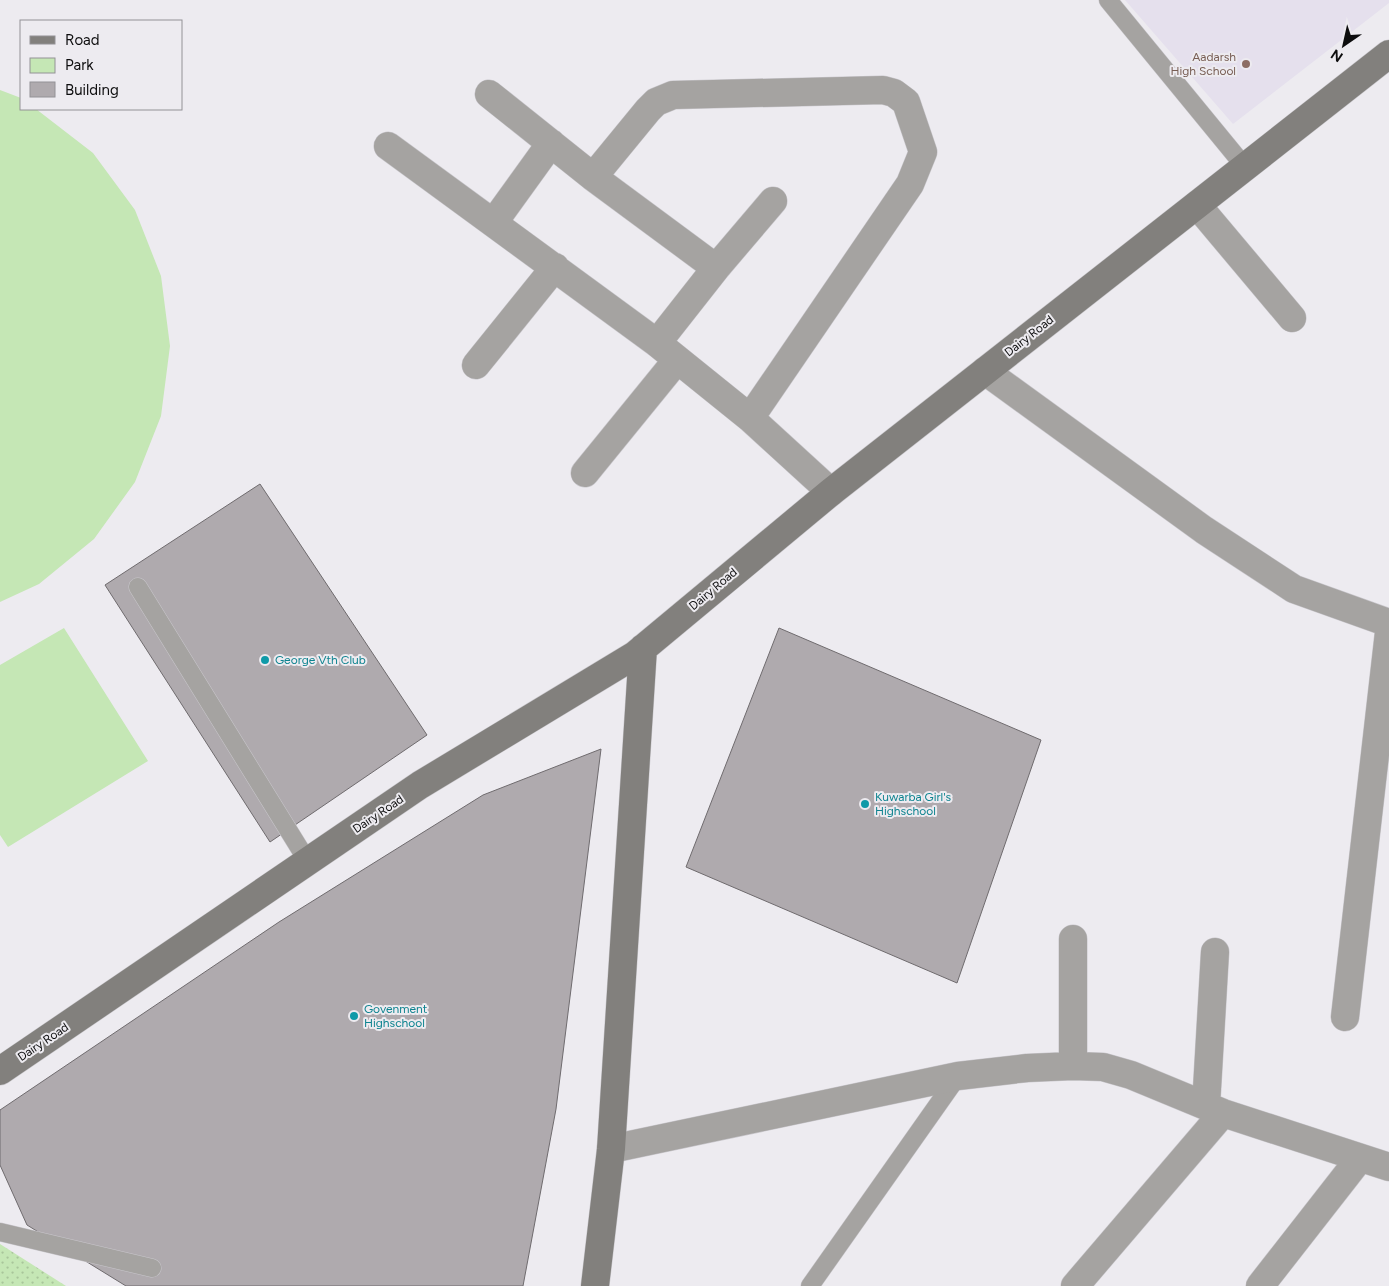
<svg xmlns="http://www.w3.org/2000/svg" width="1389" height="1286" font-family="Figtree,sans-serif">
<defs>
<pattern id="garden-dots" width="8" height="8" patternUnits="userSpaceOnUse" patternTransform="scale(1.25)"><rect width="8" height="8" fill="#c5e7b5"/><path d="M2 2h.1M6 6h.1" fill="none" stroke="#a8c59a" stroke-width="1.8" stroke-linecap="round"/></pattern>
</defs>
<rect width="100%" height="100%" fill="#edebf0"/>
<path fill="#e5e0ed" d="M1125 0H1389V3L1233 124Z"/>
<path fill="#c5e7b5" d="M0 90 21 98V109H36L93 153 135 210 161 276 170 346 161 416 135 482 94 539 39 584 0 602Z
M64 628 148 761 8 847 0 835V665Z"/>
<path fill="url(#garden-dots)" d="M0 1244 66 1286H0Z"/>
<path fill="#afaaae" stroke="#6f6b6e" d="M260 484 427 735 270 842 105 585Z
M779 628 1041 740 957 983 686 867Z
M601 749 556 1109 523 1286H126L27 1225 0 1165V1110L279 922 483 795Z"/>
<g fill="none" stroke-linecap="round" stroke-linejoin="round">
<g stroke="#c9c7cc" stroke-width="19">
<path id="lane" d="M1108 0 1245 167
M138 587 308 862
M0 1232 152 1268
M810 1286 958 1076"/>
</g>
<g stroke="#c9c7cc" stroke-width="29">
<path id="street" d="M489 94 593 177 716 268
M388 146 657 343 750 418 831 492
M593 177 648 110 656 102 673 95 883 90 894 93 906 102 923 152 910 184 750 418
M1197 205 1292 318
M494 222 551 143
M657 343 716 268 773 201
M476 365 555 267
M985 371 1204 530 1294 589 1389 623
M585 473 677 360
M1073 939V1066
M1345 1017 1389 632
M1206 1106 1215 952
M611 1149 958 1076 1027 1068 1073 1066 1103 1067 1131 1075 1223 1113 1389 1167
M1075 1286 1223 1113
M1260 1286 1360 1158"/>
</g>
<g stroke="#c9c7cc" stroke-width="29">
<path id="secondary" d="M0 1071 420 785 635 655 831 492 1389 54
M595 1286 611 1149 643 648"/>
</g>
<use href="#lane" stroke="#a5a3a1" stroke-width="18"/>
<use href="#street" stroke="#a5a3a1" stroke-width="28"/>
<use href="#secondary" stroke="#82807d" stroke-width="28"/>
</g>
<circle fill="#8d6e63" stroke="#edebf0" stroke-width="2" cx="1246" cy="64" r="5"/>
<g fill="#0f9aa8" stroke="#edebf0" stroke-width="2">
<circle cx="265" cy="660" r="5"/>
<circle cx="865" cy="804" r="5"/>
<circle cx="354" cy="1016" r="5"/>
</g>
<g text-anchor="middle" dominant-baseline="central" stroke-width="4" stroke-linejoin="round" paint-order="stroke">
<g font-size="12" fill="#785e54" stroke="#edebf0" text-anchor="end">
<text x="1236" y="57">Aadarsh<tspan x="1236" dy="14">High School</tspan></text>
</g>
<g font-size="12" fill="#0d0d0e" stroke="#edebf0">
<text transform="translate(1029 336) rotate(-38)">Dairy Road</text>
<text transform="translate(713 589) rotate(-40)">Dairy Road</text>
<text transform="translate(378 814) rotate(-34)">Dairy Road</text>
<text transform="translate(43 1042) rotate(-34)">Dairy Road</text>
</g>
<g font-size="12" fill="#0d838f" stroke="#edebf0" text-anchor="start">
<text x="275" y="660">George Vth Club</text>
<text x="875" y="797">Kuwarba Girl's<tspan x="875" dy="14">Highschool</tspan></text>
<text x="364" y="1009">Govenment<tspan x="364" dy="14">Highschool</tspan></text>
</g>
</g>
<rect x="20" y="20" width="162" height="90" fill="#edebf0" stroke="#939296"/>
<rect x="30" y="36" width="25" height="8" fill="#82807d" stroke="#939296"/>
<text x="65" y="45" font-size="15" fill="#0d0d0e">Road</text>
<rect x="30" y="58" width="25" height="15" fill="#c5e7b5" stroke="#939296"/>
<text x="65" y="70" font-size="15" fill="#0d0d0e">Park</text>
<rect x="30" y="82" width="25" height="15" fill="#afaaae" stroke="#939296"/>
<text x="65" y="95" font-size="15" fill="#0d0d0e">Building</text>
<g transform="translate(1344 45) rotate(214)" stroke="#edebf0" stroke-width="4" paint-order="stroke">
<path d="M0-4L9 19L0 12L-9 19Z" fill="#0d0d0e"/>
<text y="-8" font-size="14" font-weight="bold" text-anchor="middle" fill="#0d0d0e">N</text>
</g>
</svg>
